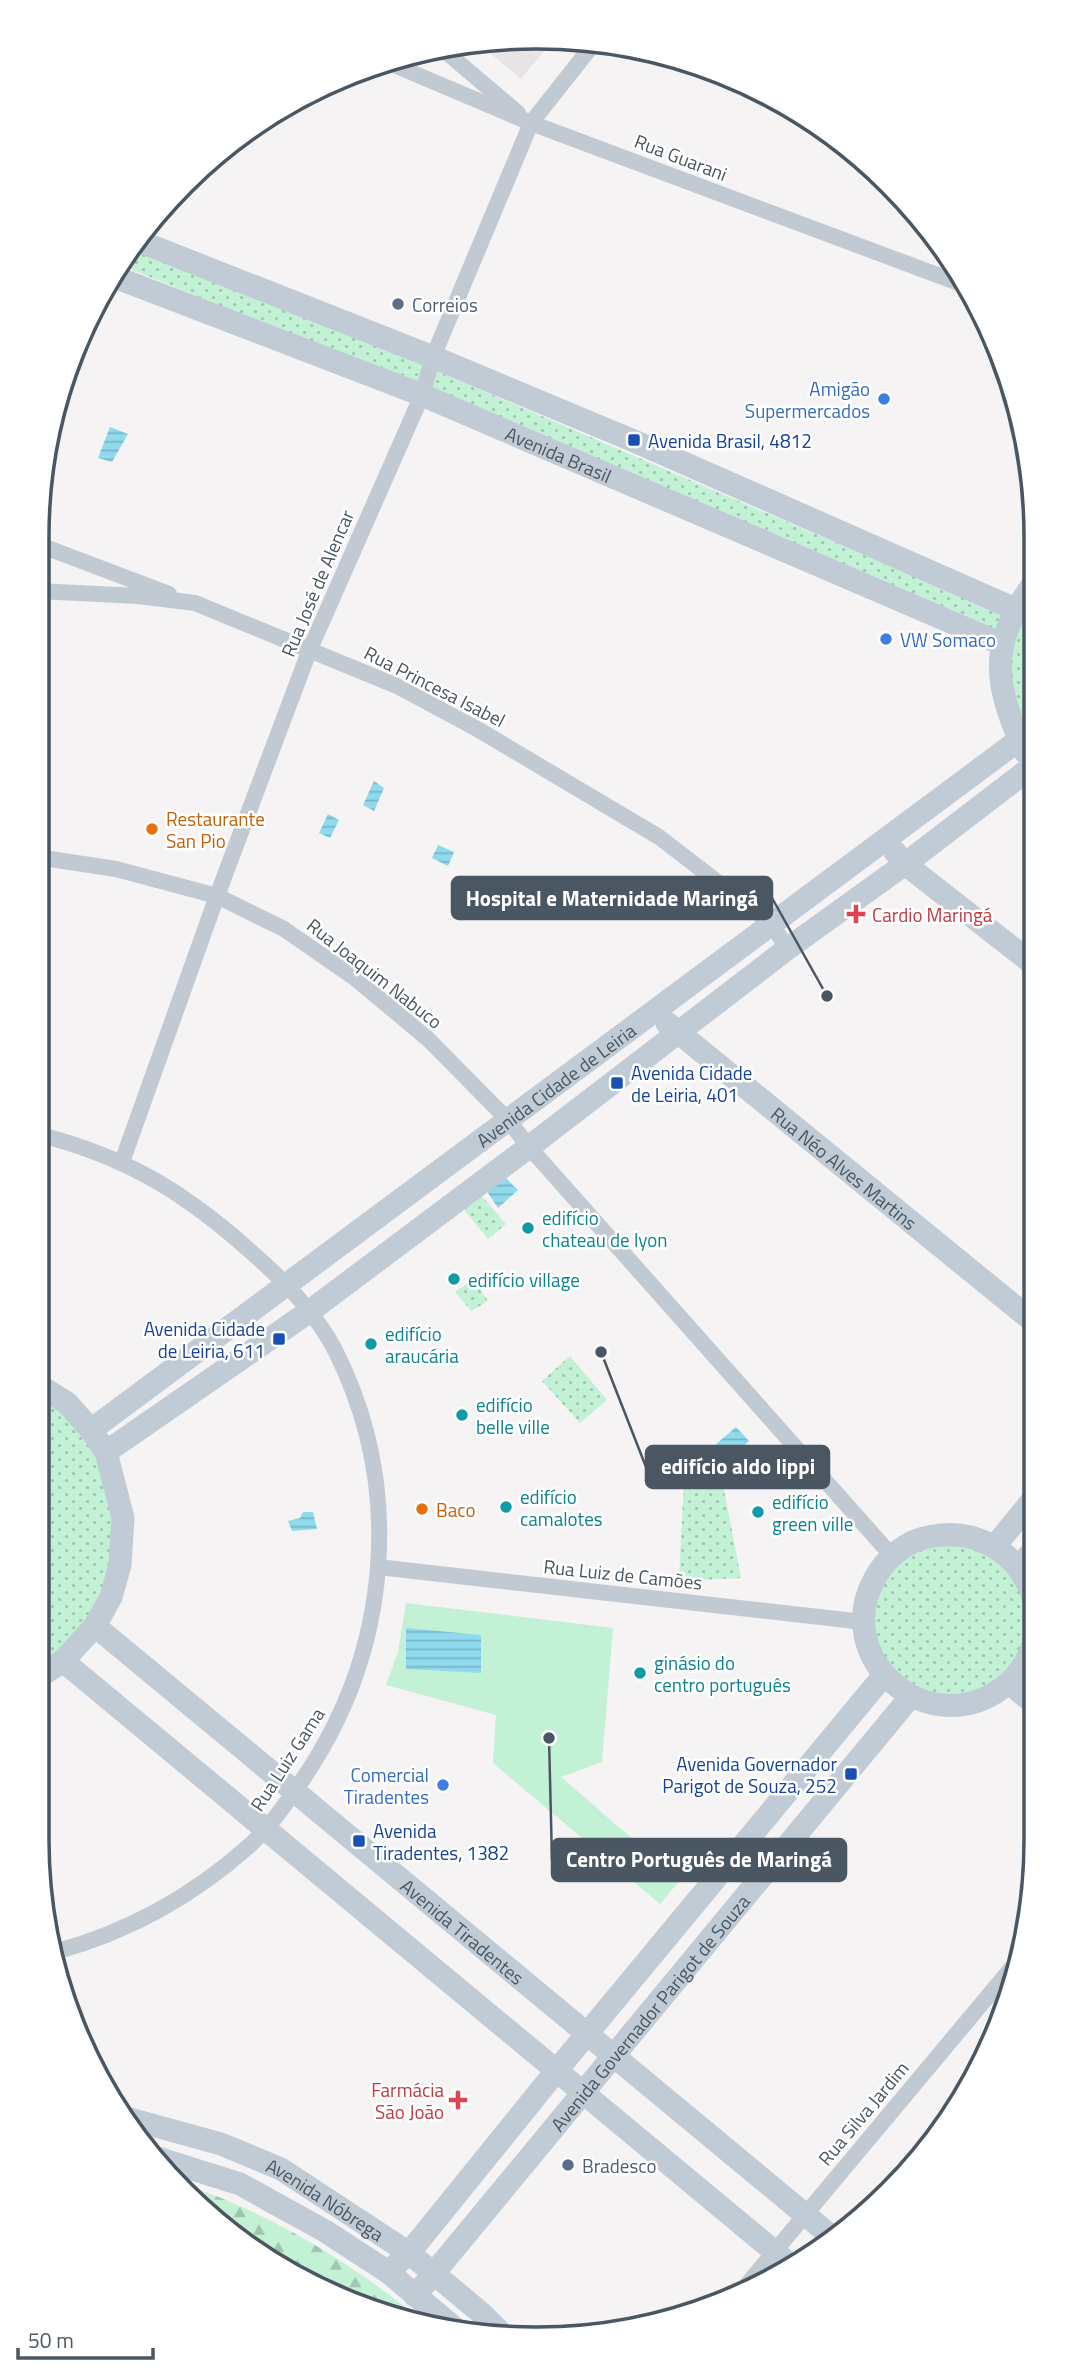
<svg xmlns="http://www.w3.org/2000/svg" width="1073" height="2376" font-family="'Titillium Web',sans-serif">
<defs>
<pattern id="green-dots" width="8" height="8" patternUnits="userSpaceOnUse" patternTransform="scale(1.75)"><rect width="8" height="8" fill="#c3f1d5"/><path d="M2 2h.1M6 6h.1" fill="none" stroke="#a0c6b0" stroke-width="1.8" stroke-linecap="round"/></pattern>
<pattern id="forest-firs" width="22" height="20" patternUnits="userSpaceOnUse" patternTransform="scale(1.75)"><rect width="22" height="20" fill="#c3f1d5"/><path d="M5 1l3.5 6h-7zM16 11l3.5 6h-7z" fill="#a0c6b0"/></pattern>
<pattern id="water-rules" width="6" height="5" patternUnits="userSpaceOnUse" patternTransform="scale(1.75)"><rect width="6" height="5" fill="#90daee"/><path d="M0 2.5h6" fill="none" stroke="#78b4c4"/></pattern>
</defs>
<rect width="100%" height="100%" fill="#f5f3f3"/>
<path fill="#e6e4e5" d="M536 37 554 39 521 79 478 43Z"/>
<path fill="url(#green-dots)" d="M134 244 430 368 1010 618 1032 586 1033 765 1002 644 424 389 118 264Z
M480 1194 506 1224 488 1239 462 1207Z
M473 1279 488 1301 471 1311 455 1292Z
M570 1356 607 1400 580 1423 542 1381Z
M37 1384 91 1430 123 1518 111 1597 37 1678Z
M722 1479 741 1578 679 1581 684 1481Z
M978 1539 1036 1607V1630L1030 1652 973 1703 892 1683 865 1604 907 1545Z"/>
<path fill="url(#forest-firs)" d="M178 2183C196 2189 215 2195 233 2203 301 2232 372 2278 428 2326L287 2272Z"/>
<path fill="#c3f1d5" d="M406 1603 613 1628 602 1762 561 1777 680 1880 660 1904 493 1763 496 1715 386 1685 398 1652Z"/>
<path fill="url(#water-rules)" d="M110 427 128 434 112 462 98 458Z
M374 781 384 788 374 811 363 805Z
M328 814 339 820 330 838 319 833Z
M438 845 454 852 448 866 432 858Z
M505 1177 518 1190 498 1208 486 1190Z
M736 1427 749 1441 719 1467 707 1452Z
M303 1512H313L317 1529 292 1531 288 1521 300 1518Z
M406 1628 481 1635V1673L406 1669Z"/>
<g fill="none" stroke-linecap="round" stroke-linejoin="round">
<path stroke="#c1cad2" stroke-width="16" d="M439 46 518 113
M387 62 531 123 964 285
M37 544 169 594
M37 591 138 596 195 603 397 686 479 730 659 837 772 924 787 949
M37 857 116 869 217 896 284 929 356 979 428 1039 508 1120 529 1147 892 1556
M37 1134C129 1157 189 1195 258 1258 288 1285 316 1314 335 1350 405 1489 390 1651 303 1779 287 1802 270 1827 249 1846 193 1896 128 1932 55 1952
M122 1162 217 896 310 649 422 395 433 357 531 123 595 42
M378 1567 864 1622
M739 2294 1020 1958"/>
<g stroke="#c1cbd6" stroke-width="23">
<path d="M136 240 433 357 634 441 1015 609"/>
<path id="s1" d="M112 276 422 395 1002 644"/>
<path d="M1025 752C995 687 987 645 1032 586"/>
<path d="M895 852 905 864 1033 964"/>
<path id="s2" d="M667 1023 1035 1323"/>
<path id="s3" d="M91 1430 1019 740"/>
<path d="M106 1452 310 1311 529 1147 787 949 905 864 1033 766"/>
<path d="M995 1546 1035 1497"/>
<path d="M1019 1568 1035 1548"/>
<path d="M1036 1607C1024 1556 980 1526 928 1537 906 1541 886 1558 875 1578 830 1658 928 1743 1002 1688 1021 1675 1033 1653 1036 1630"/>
<path id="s4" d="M95 1626 831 2236"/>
<path d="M63 1661 793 2267"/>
<path d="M37 1678 63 1661 95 1626 111 1597 120 1565 123 1518 106 1452 91 1430 67 1403 37 1384"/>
<path d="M1009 1683 1036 1705"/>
<path id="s5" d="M123 2117 221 2144 281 2169 409 2253 480 2312 500 2332"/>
<path d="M151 2156 240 2184 325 2231 388 2272 457 2330"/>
<path d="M388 2272 409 2253 557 2070 884 1675"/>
<path id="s6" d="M415 2296 911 1696"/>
</g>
</g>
<g fill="#5c6f8a" stroke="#fff" stroke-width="2.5">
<circle cx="398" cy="304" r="7"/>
<circle cx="568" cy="2165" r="7"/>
</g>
<g fill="#3f7fe0" stroke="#fff" stroke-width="2.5">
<circle cx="884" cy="399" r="7"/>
<circle cx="886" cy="639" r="7"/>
<circle cx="443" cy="1785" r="7"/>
</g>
<g fill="#1a4fb4" stroke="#fff" stroke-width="2.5">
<rect x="627" y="433" width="14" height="14" rx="3.5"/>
<rect x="610" y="1076" width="14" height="14" rx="3.5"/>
<rect x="272" y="1332" width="14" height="14" rx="3.5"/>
<rect x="844" y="1767" width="14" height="14" rx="3.5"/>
<rect x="352" y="1834" width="14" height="14" rx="3.5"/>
</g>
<g fill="#e8710a" stroke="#fff" stroke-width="2.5">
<circle cx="152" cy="829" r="7"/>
<circle cx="422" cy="1509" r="7"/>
</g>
<g fill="#e0444e" stroke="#fff" stroke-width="2.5">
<path d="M852.5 903.5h7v7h7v7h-7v7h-7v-7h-7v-7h7z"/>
<path d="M454.5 2089.5h7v7h7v7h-7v7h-7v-7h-7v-7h7z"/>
</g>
<g fill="#0f9aa8" stroke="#fff" stroke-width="2.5">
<circle cx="528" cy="1228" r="7"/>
<circle cx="454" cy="1279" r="7"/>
<circle cx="371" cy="1344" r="7"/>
<circle cx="462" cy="1415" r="7"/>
<circle cx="506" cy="1507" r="7"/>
<circle cx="758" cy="1512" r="7"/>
<circle cx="640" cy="1673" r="7"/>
</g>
<g text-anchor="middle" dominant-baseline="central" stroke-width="5" stroke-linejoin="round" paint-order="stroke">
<g font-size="19" fill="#4a5661" stroke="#fff">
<text transform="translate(681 157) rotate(21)">Rua Guarani</text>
<text stroke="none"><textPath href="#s1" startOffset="481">Avenida Brasil</textPath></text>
<text transform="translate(317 583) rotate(-67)">Rua José de Alencar</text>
<text transform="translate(435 686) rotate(27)">Rua Princesa Isabel</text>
<text transform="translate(375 973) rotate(38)">Rua Joaquim Nabuco</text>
<text stroke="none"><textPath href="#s3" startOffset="579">Avenida Cidade de Leiria</textPath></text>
<text stroke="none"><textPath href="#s2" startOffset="229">Rua Néo Alves Martins</textPath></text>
<text transform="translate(623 1574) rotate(6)">Rua Luiz de Camões</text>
<text transform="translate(287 1759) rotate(-57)">Rua Luiz Gama</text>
<text stroke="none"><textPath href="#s4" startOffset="478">Avenida Tiradentes</textPath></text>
<text stroke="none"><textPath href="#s6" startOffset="368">Avenida Governador Parigot de Souza</textPath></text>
<text transform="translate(863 2113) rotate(-50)">Rua Silva Jardim</text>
<text stroke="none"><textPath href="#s5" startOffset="220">Avenida Nóbrega</textPath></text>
</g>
<g font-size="19" fill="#4e5e75" stroke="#fff" text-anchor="start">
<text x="412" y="304">Correios</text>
<text x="582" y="2165">Bradesco</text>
</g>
<g font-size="19" fill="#366cbe" stroke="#fff" text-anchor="end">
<text x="870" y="388">Amigão<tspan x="870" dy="22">Supermercados</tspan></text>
<text x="900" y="639" text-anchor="start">VW Somaco</text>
<text x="429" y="1774">Comercial<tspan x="429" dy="22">Tiradentes</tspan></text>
</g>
<g font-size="19" fill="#164399" stroke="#fff" text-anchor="start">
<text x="648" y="440">Avenida Brasil, 4812</text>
<text x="631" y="1072">Avenida Cidade<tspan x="631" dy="22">de Leiria, 401</tspan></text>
<text x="265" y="1328" text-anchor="end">Avenida Cidade<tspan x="265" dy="22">de Leiria, 611</tspan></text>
<text x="837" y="1763" text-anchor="end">Avenida Governador<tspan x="837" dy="22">Parigot de Souza, 252</tspan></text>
<text x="373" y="1830">Avenida<tspan x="373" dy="22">Tiradentes, 1382</tspan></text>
</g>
<g font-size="19" fill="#c56008" stroke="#fff" text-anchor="start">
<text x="166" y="818">Restaurante<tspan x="166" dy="22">San Pio</tspan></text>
<text x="436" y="1509">Baco</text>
</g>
<g font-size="19" fill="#be3a42" stroke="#fff" text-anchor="start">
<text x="872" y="914">Cardio Maringá</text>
<text x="444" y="2089" text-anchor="end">Farmácia<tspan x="444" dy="22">São João</tspan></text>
</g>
<g font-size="19" fill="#0d838f" stroke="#fff" text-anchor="start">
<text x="542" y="1217">edifício<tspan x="542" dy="22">chateau de lyon</tspan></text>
<text x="468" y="1279">edifício village</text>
<text x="385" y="1333">edifício<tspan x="385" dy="22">araucária</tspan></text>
<text x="476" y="1404">edifício<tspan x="476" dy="22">belle ville</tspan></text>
<text x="520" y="1496">edifício<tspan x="520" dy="22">camalotes</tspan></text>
<text x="772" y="1501">edifício<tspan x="772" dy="22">green ville</tspan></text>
<text x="654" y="1662">ginásio do<tspan x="654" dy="22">centro português</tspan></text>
</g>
</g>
<path d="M0 0H1073V2376H0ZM536 49H537A487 487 0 0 1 1024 536V1840A487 487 0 0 1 537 2327H536A487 487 0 0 1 49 1840V536A487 487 0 0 1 536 49Z" fill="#fff" fill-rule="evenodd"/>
<path fill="none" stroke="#4a5661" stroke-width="3.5" d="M536 49H537A487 487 0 0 1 1024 536V1840A487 487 0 0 1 537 2327H536A487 487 0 0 1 49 1840V536A487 487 0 0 1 536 49Z"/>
<path fill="none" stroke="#4a5661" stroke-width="2.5" d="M827 996L772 898M601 1352L646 1467M549 1738L552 1860"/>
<g fill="#4a5661" stroke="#fff" stroke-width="2.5">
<circle cx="827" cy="996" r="7"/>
<circle cx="601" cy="1352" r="7"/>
<circle cx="549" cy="1738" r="7"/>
</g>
<g fill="#4a5661" stroke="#4a5661" stroke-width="2.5">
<rect x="452" y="877" width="320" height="42" rx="7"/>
<rect x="646" y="1446" width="183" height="42" rx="7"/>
<rect x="552" y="1839" width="294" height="42" rx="7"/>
</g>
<g font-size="21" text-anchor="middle" font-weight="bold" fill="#fff">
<text x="612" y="906">Hospital e Maternidade Maringá</text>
<text x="738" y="1474">edifício aldo lippi</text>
<text x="699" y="1867">Centro Português de Maringá</text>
</g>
<path d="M18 2348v10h135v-10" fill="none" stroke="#4a5661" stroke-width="3.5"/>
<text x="28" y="2348" font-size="21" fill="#4a5661" stroke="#ffffff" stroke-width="5" paint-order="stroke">50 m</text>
</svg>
